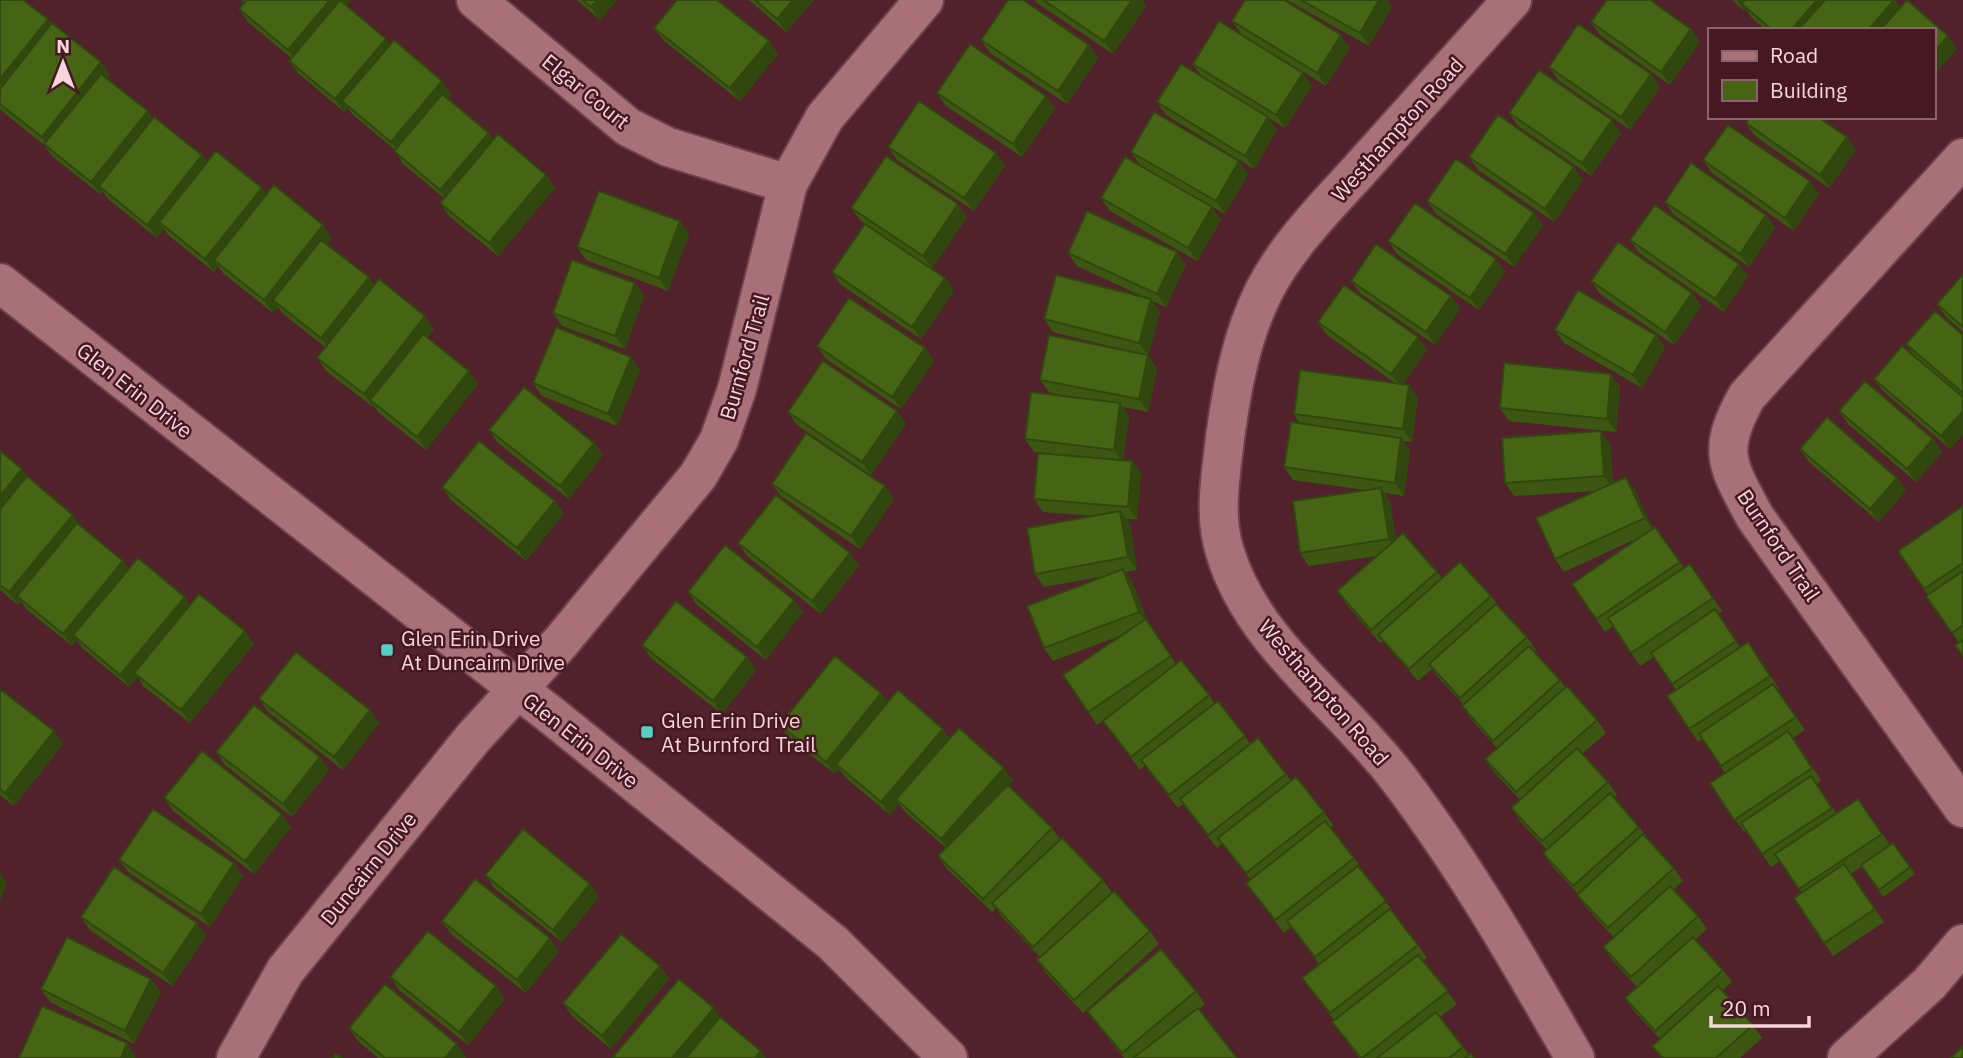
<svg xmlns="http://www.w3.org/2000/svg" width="1963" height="1058" font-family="'IBM Plex Sans',sans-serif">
<rect width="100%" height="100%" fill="#52222c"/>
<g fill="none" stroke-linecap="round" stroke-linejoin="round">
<g stroke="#6b424b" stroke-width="42">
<path id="minor" d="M476 0 628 127 668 147 788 184
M1512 0C1462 55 1413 111 1363 166 1328 205 1288 244 1264 291 1241 337 1232 388 1225 438 1221 475 1213 515 1225 552 1252 643 1342 704 1398 778 1465 866 1520 962 1575 1058
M1963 158 1747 396C1716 451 1727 465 1755 517L1963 808
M0 283 556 719 833 943 948 1058
M236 1058 285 971 473 738 560 643 698 476 719 440 737 389 788 184 825 117 924 0
M1847 1058 1929 984 1963 944"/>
</g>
<use href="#minor" stroke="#a87079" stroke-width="38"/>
</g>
<path fill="#3b5711" d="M0 0 48 19 51 24 101 62 110 75 107 79 153 118 202 155 207 162 267 195 332 238 327 244 374 285 434 329 428 337 478 384 426 450 379 413 374 406 373 407 326 371 317 358 325 347 282 313 278 307 273 313 223 273 218 266 214 272 168 235 164 229 157 238 108 199 103 192 100 194 53 157 44 145 2 111 0 109Z
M241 0H351L346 5 386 39 390 45 451 94 447 99 493 140 546 175 555 188 498 256 449 216 440 203 444 198 403 164 395 150 352 114 348 108 344 112 298 73 289 61 291 58 248 22 239 9 245 3Z
M577 0H617L600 20Z
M749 0H814L786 32Z
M1035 0H1142L1146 6 1113 54 1037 3Z
M1287 0H1387L1392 7 1369 46Z
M1732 0H1895L1900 8 1948 36 1957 49 1933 30H1766L1751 17 1746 9 1744 11Z
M1232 21 1350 48 1326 86 1241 34Z
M1591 22 1691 29 1700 42 1670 85 1600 35Z
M654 28 778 54 740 101 664 41Z
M981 40 1089 45 1098 58 1067 104 990 53Z
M1193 64 1303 73 1312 86 1285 128 1202 77Z
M1549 67 1651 74 1660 87 1630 130 1558 80Z
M937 93 1046 96 1055 109 1022 157 946 106Z
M1157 102 1277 130 1254 169 1166 115Z
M1509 113 1621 133 1591 176 1518 126Z
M1746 123 1856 150 1829 188 1755 136Z
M888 147 996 153 1005 165 974 211 897 160Z
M1131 152 1239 161 1248 174 1225 214 1140 165Z
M1469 157 1583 180 1554 222 1478 170Z
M1703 160 1819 194 1794 231 1712 173Z
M1101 198 1212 207 1221 220 1197 261 1110 211Z
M1427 201 1534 213 1543 226 1514 267 1436 214Z
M1665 202 1766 215 1775 228 1749 267 1674 215Z
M851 208 967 217 932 269 861 221Z
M680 221 689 234 668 291 586 260 577 247Z
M1630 240 1748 276 1724 312 1639 253Z
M1388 241 1496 259 1505 272 1479 310 1397 254Z
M1068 253 1186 264 1166 307 1152 301 1160 312 1148 356 1157 368 1148 412 1123 407 1129 416 1123 460 1132 461 1141 473 1137 519H1125L1130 524 1137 570 1125 572 1132 582 1147 620 1176 664 1209 695 1214 703 1245 736 1250 744 1286 774 1291 781 1324 812 1333 825 1330 828 1354 858 1363 871 1395 914 1394 915 1418 945 1427 958 1423 961 1457 1004 1440 1017 1469 1055 1474 1058H1359L1332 1022 1334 1020 1302 978 1319 964 1291 927 1284 933 1246 883 1250 879 1222 843 1217 848 1183 804 1178 808 1145 766 1140 770 1103 721 1097 725 1063 675 1125 634 1053 661 1044 648 1105 576 1044 587 1035 574 1095 516 1043 512 1034 499 1058 455 1034 452 1025 439 1065 396 1050 393 1040 380 1125 350 1053 332 1044 319 1146 298 1077 266Z
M832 272 945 278 954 291 921 339 841 285Z
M1963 274V332L1946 317 1937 304Z
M1351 281 1451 296 1460 309 1435 345 1360 293Z
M1591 281 1692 293 1701 306 1674 345 1600 294Z
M635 283 644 296 625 349 562 326 553 313Z
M1318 322 1427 350 1403 384 1418 398 1412 442 1403 441 1410 451 1404 496 1385 493 1390 501 1396 539 1437 572 1442 578 1491 596 1499 607 1527 637 1536 650 1534 652 1560 680 1565 687 1597 720 1606 733 1582 754 1608 782 1617 795 1614 798 1639 827 1648 840 1674 868 1683 881 1673 890 1698 916 1707 929 1695 940 1723 970 1732 982 1722 991 1753 1025 1762 1038 1740 1058H1661L1652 1046 1660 1039 1634 1011 1625 998 1637 987 1612 960 1603 947 1614 938 1586 907 1577 895 1578 894 1552 866 1543 853 1547 850 1520 821 1511 808 1520 800 1494 772 1485 759 1497 748 1471 719 1462 706 1464 705 1438 677 1432 669 1418 681 1383 641 1380 643 1346 604 1337 591 1377 556 1309 566 1300 553 1365 490 1293 480 1284 467 1300 424 1294 414 1395 383 1327 335Z
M1555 330 1656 335 1665 348 1642 388 1564 343Z
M1963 335V434L1950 449 1883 391 1874 379 1915 357 1906 344Z
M817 346 925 348 934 361 901 409 826 359Z
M631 357 640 370 617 426 542 396 533 383Z
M1620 387 1616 432 1509 421 1500 408Z
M897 411 906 424 871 475 797 425 788 412Z
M1839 411 1933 439 1942 452 1916 482 1848 424Z
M489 430 594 443 603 455 569 499 498 443Z
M1610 444 1613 483 1635 490 1653 529 1655 527 1684 568 1690 564 1722 611 1718 614 1740 647 1757 655 1779 689 1778 690 1805 730 1793 738 1821 780 1816 784 1836 813 1858 799 1890 845 1893 843 1915 874 1883 897 1862 866 1851 874 1884 922 1833 956 1794 898 1802 893 1780 861 1771 867 1746 831 1744 832 1710 783 1725 773 1702 739 1698 742 1667 696 1676 690 1654 657 1640 666 1613 626 1605 632 1572 584 1640 537 1564 572 1555 559 1596 491 1514 496 1505 483Z
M1800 449 1906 490 1879 522 1809 462Z
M0 451 129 569 185 597 190 604 254 644 190 723 143 686 138 677 129 687 82 648 77 640 72 646 26 609 21 601 18 605 0 590Z
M772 484 885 486 894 499 860 549 781 496Z
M442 487 564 513 526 561 451 500Z
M1963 506V656L1959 643 1926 596 1928 595 1898 551Z
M738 543 859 565 821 614 747 556Z
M688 592 794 600 803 612 766 660 697 605Z
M642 645 747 657 756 670 722 714 651 658Z
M0 689 54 731 63 744 14 806 0 795Z
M259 699 370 710 379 723 343 770 268 712Z
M888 702 1004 768 1013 781 1009 786 1052 828 1060 839 1103 880 1112 893 1150 931 1159 944 1083 1013 1046 973 1037 960 1040 957 1001 916 996 908 992 912 947 869 938 856 946 848 905 812 899 804 890 815 845 777 839 769 835 774 789 738 780 725Z
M216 752 320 757 329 770 292 817 225 765Z
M164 798 291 827 254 874 173 811Z
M119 860 243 876 210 927 128 872Z
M485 875 599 897 562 942 494 888Z
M81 917 197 923 206 936 172 986 90 930Z
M442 921 559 951 526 993 451 934Z
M660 966 669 979 611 1049 572 1016 563 1003Z
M390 977 496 986 505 999 468 1045 399 990Z
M41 989 161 992 134 1044 50 1002Z
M1196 991 1205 1004 1199 1009 1237 1058H1124L1096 1023 1087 1011Z
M349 1028 466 1057 465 1058H378L358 1041Z"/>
<path fill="#30470e" d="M330 0H351L297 63 288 50Z
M597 0H617L600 20 591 7Z
M793 0H814L786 32 777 19Z
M1132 0H1142L1146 6 1113 54 1104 41Z
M1379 0H1387L1392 7 1369 46 1360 33Z
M1737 0H1754L1742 4 1746 9 1744 11Z
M1817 0H1838L1811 30H1791Z
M1894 0 1903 13 1888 30H1868Z
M48 19 57 32 8 94 0 83V79Z
M1691 29 1700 42 1670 85 1661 72Z
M1341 35 1350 48 1326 86 1317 73Z
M1948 36 1957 49 1933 76V53Z
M386 39 395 52 342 101 348 108 344 112 335 99Z
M769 41 778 54 740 101 730 88Z
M1089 45 1098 58 1067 104 1058 91Z
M101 62 110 75 51 150 42 137Z
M1303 73 1312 86 1285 128 1276 115Z
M1651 74 1660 87 1630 130 1621 117Z
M442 81 451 94 400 154 391 142Z
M1046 96 1055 109 1022 157 1013 144Z
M148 111 157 124 99 186 103 192 100 194 91 182Z
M1268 117 1277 130 1254 169 1245 156Z
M1612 120 1621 133 1591 176 1582 163Z
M489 133 498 146 449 203 440 190Z
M1847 137 1856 150 1829 188 1820 175Z
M996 153 1005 165 974 211 964 198Z
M202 155 211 168 159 222 164 229 157 238 147 225Z
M1239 161 1248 174 1225 214 1216 201Z
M1574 167 1583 180 1554 222 1545 209Z
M546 175 555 188 498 256 489 243Z
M1810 181 1819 194 1794 231 1785 218Z
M262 188 271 200 214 260 218 266 214 272 205 259Z
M958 204 967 217 932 269 923 256Z
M1212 207 1221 220 1197 261 1188 248Z
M1534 213 1543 226 1514 267 1505 254Z
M1766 215 1775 228 1749 267 1740 254Z
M680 221 689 234 668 291 659 278Z
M323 225 332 238 279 305 273 300 278 307 273 313 264 300Z
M1177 252 1186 264 1166 307 1157 294Z
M1496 259 1505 272 1479 310 1470 298Z
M1739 264 1748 276 1724 312 1715 299Z
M369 277 378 290 330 351 321 338Z
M945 278 954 291 921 339 912 327Z
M635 283 644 296 625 349 615 336Z
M1692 293 1701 306 1674 345 1665 332Z
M1451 296 1460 309 1435 345 1426 332Z
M1151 299 1160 312 1148 356 1157 368 1148 412 1139 399 1148 356 1139 343Z
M425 316 434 329 375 404 370 400 374 406 373 407 364 394Z
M1656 335 1665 348 1642 388 1633 375Z
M1418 337 1427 350 1401 387 1391 374Z
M925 348 934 361 901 409 892 397Z
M631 357 640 370 617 426 608 414Z
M469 371 478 384 426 450 417 437Z
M1611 374 1620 387 1616 432 1607 419Z
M1409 385 1418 398 1412 442 1403 429Z
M1120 403 1129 416 1123 463 1114 450Z
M897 411 906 424 871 475 862 462Z
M1963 411V434L1950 449 1941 436Z
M1601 431 1610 444 1613 489 1604 476Z
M1401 438 1410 451 1404 496 1395 483Z
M1933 439 1942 452 1916 482 1907 469Z
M594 443 603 455 569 499 560 486Z
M1132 461 1141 473 1137 519 1128 507Z
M22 469 31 482 0 520V496Z
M1626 477 1635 490 1654 531 1645 518Z
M1897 478 1906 490 1879 522 1870 509Z
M885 486 894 499 860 549 851 536Z
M1381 488 1390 501 1398 552 1389 539Z
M555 501 564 513 526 561 517 548Z
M1120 511 1130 524 1137 570 1128 557Z
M73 515 82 528 17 596 21 601 18 605 9 592Z
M850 553 859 565 821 614 812 601Z
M123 561 132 574 73 635 77 640 72 646 63 634Z
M1123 569 1132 582 1147 620 1180 669 1147 620 1148 625 1139 612Z
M185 597 194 610 134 673 138 677 129 687 120 675Z
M794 600 803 612 766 660 757 647Z
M245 631 254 644 190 723 181 710Z
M747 657 756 670 722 714 713 701Z
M881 693 890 706 836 764 839 769 835 774 826 762Z
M370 710 379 723 343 770 334 757Z
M943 729 952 742 896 799 899 804 890 815 881 802Z
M54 731 63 744 14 806 5 793Z
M320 757 329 770 292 817 283 804Z
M1004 768 1013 781 950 852 941 839Z
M282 814 291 827 254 874 245 861Z
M234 863 243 876 210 927 201 914Z
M0 873 7 883 0 901Z
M590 884 599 897 562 942 553 930Z
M197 923 206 936 172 986 163 973Z
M550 938 559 951 526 993 517 980Z
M660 966 669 979 611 1049 602 1036Z
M151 979 161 992 134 1044 125 1031Z
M496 986 505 999 468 1045 459 1032Z
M714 1008 723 1021 692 1058H672Z
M127 1043 136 1056 135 1058H121Z
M457 1044 466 1057 465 1058H445Z
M761 1051 766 1058H755Z"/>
<path fill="#456514" stroke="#30470e" stroke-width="2" d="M0 0H23L48 19 0 79Z
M247 0H330L288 50 239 9Z
M340 0 386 39 335 99 289 61Z
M583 0H597L591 7Z
M677 0H717L769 41 730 88 654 28Z
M755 0H793L777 19Z
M1008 0H1023L1089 45 1058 91 981 40Z
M1043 0H1132L1104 41Z
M1245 0H1284L1341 35 1317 73 1232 21Z
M1301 0H1379L1360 33Z
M1607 0H1650L1691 29 1661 72 1591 22Z
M1745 0H1817L1791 30H1772L1742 4Z
M1825 0H1894L1868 30H1798Z
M1907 0 1948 36 1933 53V30H1880Z
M1219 21 1303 73 1276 115 1193 64Z
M52 23 101 62 42 137 0 104V89Z
M1578 24 1651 74 1621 117 1549 67Z
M394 40 442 81 391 142 342 101Z
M970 44 1046 96 1013 144 937 93Z
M1181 64 1268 117 1245 156 1157 102Z
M1539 70 1612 120 1582 163 1509 113Z
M101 74 148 111 91 182 44 144Z
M442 94 489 133 440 190 394 151Z
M919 101 996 153 964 198 888 147Z
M1154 112 1239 161 1216 201 1131 152Z
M1498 115 1574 167 1545 209 1469 157Z
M154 117 202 155 147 225 99 186Z
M1750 117H1818L1847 137 1820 175 1746 123Z
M1728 125 1810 181 1785 218 1703 160Z
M498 134 546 175 489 243 440 203Z
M216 151 262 188 205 259 159 222Z
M886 156 958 204 923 256 851 208Z
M1125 157 1212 207 1188 248 1101 198Z
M1456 159 1534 213 1505 254 1427 201Z
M1691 163 1766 215 1740 254 1665 202Z
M274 185 323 225 264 300 214 260Z
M599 191 680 221 659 278 577 247Z
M1415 203 1496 259 1470 298 1388 241Z
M1655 205 1739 264 1715 299 1630 240Z
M1087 211 1177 252 1157 294 1068 253Z
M865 224 945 278 912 327 832 272Z
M321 240 369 277 321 338 273 300Z
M1618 242 1692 293 1665 332 1591 281Z
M1376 244 1451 296 1426 332 1351 281Z
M572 260 635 283 615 336 553 313Z
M1963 274V327L1937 304Z
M1056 275 1151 299 1139 343 1044 319Z
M379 279 425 316 364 394 317 358Z
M1344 285 1418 337 1391 374 1318 322Z
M1578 290 1656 335 1633 375 1555 330Z
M849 298 925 348 892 397 817 346Z
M1935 311 1963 335V393L1906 344Z
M556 327 631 357 608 414 533 383Z
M423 334 469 371 417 437 370 400Z
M1049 335 1148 355 1139 399 1040 380Z
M1902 346 1963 397V411L1941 436 1874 379Z
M823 361 897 411 862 462 788 412Z
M1504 363 1611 374 1607 419 1500 408Z
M1300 370 1409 385 1403 429 1294 414Z
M1865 381 1933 439 1907 469 1839 411Z
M524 387 594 443 560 486 489 430Z
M1031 392 1120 403 1114 450 1025 439Z
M1827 417 1897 478 1870 509 1800 449Z
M1291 422 1401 438 1395 483 1284 467Z
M1601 431 1604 476 1505 483 1502 438Z
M806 433 885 486 851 536 772 484Z
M479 441 555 501 517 548 442 487Z
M0 451 22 469 0 496Z
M1038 453 1132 461 1128 507 1034 499Z
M27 476 73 515 9 592 0 585V509Z
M1626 477 1645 518 1555 559 1536 518Z
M1381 488 1389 539 1300 553 1293 501Z
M776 495 850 553 812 601 738 543Z
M1963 506V563L1924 589 1898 551Z
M1120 511 1128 557 1035 574 1027 528Z
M77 523 123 561 63 634 17 596Z
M1655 527 1680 562 1596 619 1572 584Z
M1403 533 1437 572 1371 630 1337 591Z
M725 545 794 600 757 647 688 592Z
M138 558 185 597 120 675 73 635Z
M1460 562 1491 596 1409 669 1378 635Z
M1690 564 1713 598 1631 653 1608 618Z
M1123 569 1139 612 1044 648 1027 606Z
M1963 571V625L1952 633 1926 596Z
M199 594 245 631 181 710 134 673Z
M676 601 747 657 713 701 642 645Z
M1496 604 1527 637 1460 698 1429 664Z
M1715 609 1736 641 1672 684 1651 653Z
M1146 619 1171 656 1088 712 1063 675Z
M1963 640V656L1955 645Z
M1748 642 1770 676 1689 729 1667 696Z
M1529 646 1560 680 1493 741 1462 706Z
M296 652 370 710 334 757 259 699Z
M835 656 881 693 826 762 780 725Z
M1181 660 1209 695 1131 757 1103 721Z
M1773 684 1796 717 1721 766 1699 734Z
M1567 686 1597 720 1516 792 1485 759Z
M0 689 54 731 5 793 0 789Z
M898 690 943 729 881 802 836 764Z
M1218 701 1245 736 1169 795 1141 760Z
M254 705 320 757 283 804 216 752Z
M959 728 1004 768 941 839 896 799Z
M1788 731 1812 768 1734 820 1710 783Z
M1258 738 1286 774 1208 835 1180 799Z
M1577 748 1608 782 1542 841 1511 808Z
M202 751 282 814 245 861 164 798Z
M1811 776 1832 808 1762 854 1741 823Z
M1296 777 1324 812 1246 873 1218 838Z
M1008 785 1052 828 983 899 938 856Z
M1610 793 1639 827 1573 886 1543 853Z
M1858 799 1882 834 1799 889 1775 854Z
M153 809 234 863 201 914 119 860Z
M1325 821 1354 858 1275 920 1246 883Z
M523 829 590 884 553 930 485 875Z
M1643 834 1674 868 1608 928 1577 895Z
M1062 838 1103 880 1033 947 992 903Z
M1893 843 1910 867 1879 890 1861 865Z
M1844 864 1875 909 1824 943 1794 898Z
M1358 866 1386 901 1315 957 1287 921Z
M114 867 197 923 163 973 81 917Z
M475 879 550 938 517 980 442 921Z
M1670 886 1698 916 1631 977 1603 947Z
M1114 891 1150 931 1074 1000 1037 960Z
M1390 909 1418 945 1330 1013 1302 978Z
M428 931 496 986 459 1032 390 977Z
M621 934 660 966 602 1036 563 1003Z
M67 937 151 979 125 1031 41 989Z
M1693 937 1723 970 1655 1031 1625 998Z
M1161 949 1196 991 1122 1053 1087 1011Z
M1418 955 1448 991 1362 1058H1361L1332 1022Z
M679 979 714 1008 672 1058H612Z
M385 984 457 1044 445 1058H385L349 1028Z
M1718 986 1753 1025 1716 1058H1663L1652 1046Z
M42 1006 127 1043 121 1058H19Z
M1198 1008 1236 1057 1234 1058H1133Z
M1436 1012 1463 1047 1449 1058H1377Z
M720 1017 761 1051 755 1058H686Z
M1963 1046V1058H1951Z
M1471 1053 1474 1058H1465Z
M335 1054 343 1058H333Z"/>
<g fill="#55cec5" stroke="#461822" stroke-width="2.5">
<rect x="380" y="643" width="14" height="14" rx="3.5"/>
<rect x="640" y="725" width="14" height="14" rx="3.5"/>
</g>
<g text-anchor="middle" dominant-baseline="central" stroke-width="5" stroke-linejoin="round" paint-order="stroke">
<g font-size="21" fill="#f6d6da" stroke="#461822">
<text transform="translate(586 91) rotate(39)">Elgar Court</text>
<text transform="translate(1397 129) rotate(-48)">Westhampton Road</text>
<text transform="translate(744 357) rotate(-74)">Burnford Trail</text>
<text transform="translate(135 390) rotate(38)">Glen Erin Drive</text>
<text transform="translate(1779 545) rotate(56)">Burnford Trail</text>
<text transform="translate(1324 692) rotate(49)">Westhampton Road</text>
<text transform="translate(581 740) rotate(38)">Glen Erin Drive</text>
<text transform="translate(368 868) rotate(-51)">Duncairn Drive</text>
</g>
<g font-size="21" fill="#f6d6da" stroke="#461822" text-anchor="start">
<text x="401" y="638">Glen Erin Drive<tspan x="401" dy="24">At Duncairn Drive</tspan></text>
<text x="661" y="720">Glen Erin Drive<tspan x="661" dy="24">At Burnford Trail</tspan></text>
</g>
</g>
<rect x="1708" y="28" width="228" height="91" fill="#461822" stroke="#8c646c" stroke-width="2"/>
<rect x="1722" y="51" width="35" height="10" fill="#a87079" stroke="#8c646c" stroke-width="2"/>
<text x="1770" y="63" font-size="21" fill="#f6d6da">Road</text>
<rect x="1722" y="80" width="35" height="21" fill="#456514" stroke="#8c646c" stroke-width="2"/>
<text x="1770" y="98" font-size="21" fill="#f6d6da">Building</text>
<g transform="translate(63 63)" stroke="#461822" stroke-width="5" paint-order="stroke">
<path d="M0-5L12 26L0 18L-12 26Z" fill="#f6d6da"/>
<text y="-10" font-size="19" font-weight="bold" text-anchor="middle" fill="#f6d6da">N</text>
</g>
<path d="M1711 1016v10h98v-10" fill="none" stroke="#f6d6da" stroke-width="3.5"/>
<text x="1722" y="1016" font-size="21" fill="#f6d6da" stroke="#461822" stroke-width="5" paint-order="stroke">20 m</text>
</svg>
